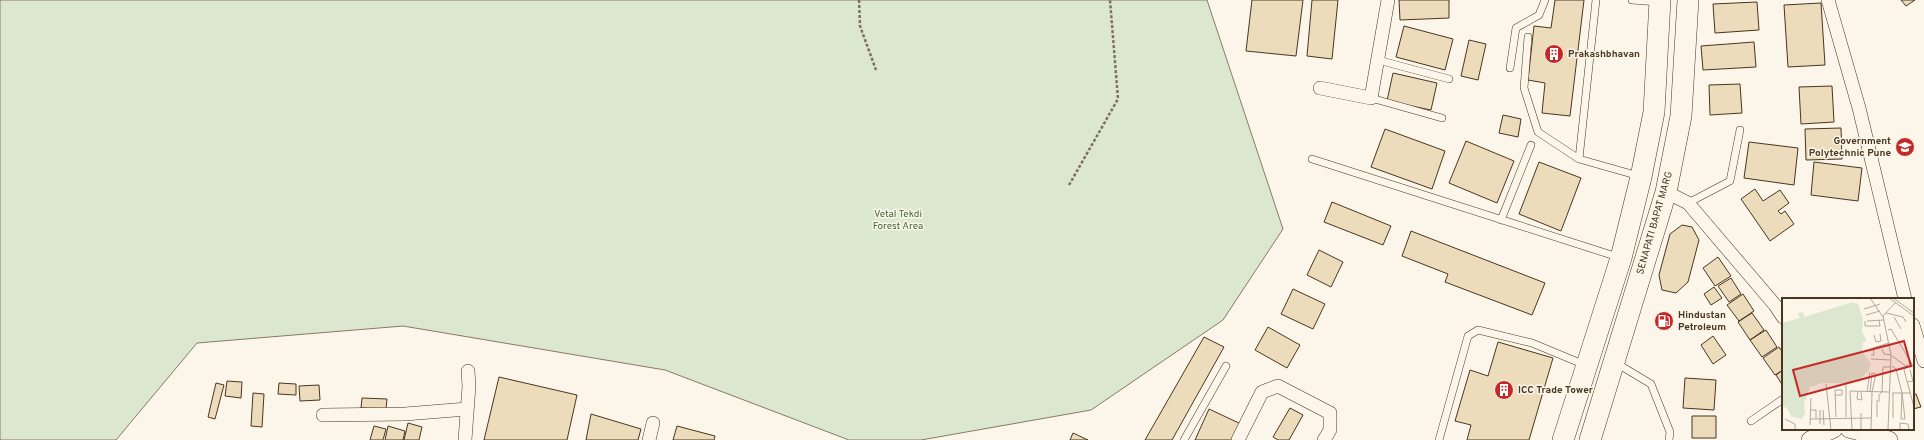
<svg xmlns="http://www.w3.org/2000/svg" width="1924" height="440" font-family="Overpass,sans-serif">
<rect width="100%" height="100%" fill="#fbf6e9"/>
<path fill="#dce7d0" stroke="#887966" d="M0 0H1207L1283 229 1223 320 1091 410 921 440H849L665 370 403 326 197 343 116 440H0Z"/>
<path fill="#ecdcbc" stroke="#4a3520" d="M1252 0H1303L1296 56 1246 51Z
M1312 0H1338L1332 59 1307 56Z
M1399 0H1449V18L1400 20Z
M1555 0H1584L1570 116 1542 113 1545 83 1528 80 1534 26 1551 28Z
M1901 0H1915L1906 6Z
M1757 2 1759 30 1715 33 1713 4Z
M1821 3 1825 65 1788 67 1784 5Z
M1404 26 1453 39 1445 70 1396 57Z
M1469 40 1486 44 1478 80 1461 76Z
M1754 42 1756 67 1703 70 1701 46Z
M1393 73 1437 83 1431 110 1387 101Z
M1740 84 1742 113 1710 115 1709 85Z
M1832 86 1834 122 1801 124 1799 87Z
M1503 115 1521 119 1518 137 1499 133Z
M1841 128 1842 159 1806 160 1805 129Z
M1385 129 1445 151 1432 189 1371 167Z
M1466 141 1514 161 1497 203 1449 183Z
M1749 142 1798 148 1794 185 1744 178Z
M1539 162 1581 178 1561 231 1519 214Z
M1814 162 1862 168 1858 201 1811 195Z
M1755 189 1763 201 1780 190 1789 203 1778 211 1781 214 1785 211 1794 224 1770 241 1741 199Z
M1332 202 1391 226 1383 245 1324 222Z
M1682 225 1692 227 1699 240 1688 282 1676 293 1662 290 1659 275 1670 234Z
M1411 231 1545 283 1532 315 1445 282 1448 274 1402 256Z
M1319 250 1343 262 1331 287 1307 275Z
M1718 257 1731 276 1715 286 1703 268Z
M1731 278 1741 294 1729 302 1718 286Z
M1714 287 1722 298 1711 305 1704 294Z
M1293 289 1325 304 1313 329 1281 314Z
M1743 294 1754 311 1739 321 1727 305Z
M1752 313 1764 330 1750 340 1738 322Z
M1268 327 1300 345 1287 368 1255 350Z
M1766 330 1777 347 1762 357 1750 340Z
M1713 336 1726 355 1713 364 1701 345Z
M1204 337 1224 347 1172 440H1145Z
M1498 342 1553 358 1529 440H1467L1471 425 1455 421 1470 370 1488 376Z
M1779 347 1783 353V370L1775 375 1763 358Z
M1783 370V386L1776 375Z
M499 377 577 395 567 440H484Z
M1685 378 1716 380 1714 410 1683 408Z
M227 381 242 382 241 398 225 396Z
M216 383 224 385 215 419 208 417Z
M279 383 296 384V395L278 394Z
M319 385 320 400 300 401 299 386Z
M253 393 264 394 262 427 251 426Z
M1916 394 1921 407 1913 409V395Z
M362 398 387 399 386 409 361 408Z
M1290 408 1303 415 1289 440H1278L1273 437Z
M1209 409 1241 424 1234 440H1195Z
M591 414 641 429 638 440H586Z
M1692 416H1716V438H1692Z
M408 423 422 427 419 440H404Z
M374 426 386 429 383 440H370Z
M388 426 405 431 403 440H385Z
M677 426 715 436 714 440H673Z
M1073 433 1088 440H1070Z"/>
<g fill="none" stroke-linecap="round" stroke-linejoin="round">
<g stroke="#4a3520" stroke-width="8">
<path id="service" d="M1632 0 1658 2
M1528 37 1524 88 1538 132 1579 159 1639 176
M1378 60 1449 79
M1510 68 1516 28 1539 15 1545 0
M1371 98 1442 118
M1312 159 1618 257
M1579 159 1596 0
M1688 203 1730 181 1740 130
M1501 220 1531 145
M1616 363 1651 384 1670 432 1669 440
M1751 421 1783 399
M1184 440 1226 366
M1439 440 1468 336 1478 330 1532 343 1585 365"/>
</g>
<g stroke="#4a3520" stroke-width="14">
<path id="minor" d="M1828 0 1859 108 1905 299
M1320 88 1371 98 1388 0
M1666 192 1688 203 1775 305 1783 317
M1913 325 1924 361
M323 415 405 414 467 409
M465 440 469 386 468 371
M649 440 653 423
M1238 440 1262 392 1278 386 1330 413V430L1324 440"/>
</g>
<g stroke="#4a3520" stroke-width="18">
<path id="tertiary" d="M1849 429 1889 440
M1810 440 1834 429"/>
</g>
<g stroke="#4a3520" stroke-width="22">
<path id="primary" d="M1563 440 1621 258 1641 177 1654 112 1660 0
M1590 440 1666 192 1681 116 1688 0"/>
</g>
<path stroke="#7f6f5c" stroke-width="2.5" stroke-dasharray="3 2" stroke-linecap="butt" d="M859 0 860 26 876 70
M1069 185 1118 99 1110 0"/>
<use href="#service" stroke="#fbf6e9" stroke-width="7"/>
<use href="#minor" stroke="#fbf6e9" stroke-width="13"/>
<use href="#tertiary" stroke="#fbf6e9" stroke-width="17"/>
<use href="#primary" stroke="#fbf6e9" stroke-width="21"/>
</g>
<defs>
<g id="building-disc" transform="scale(1)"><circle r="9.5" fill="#c62828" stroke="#fbf6e9"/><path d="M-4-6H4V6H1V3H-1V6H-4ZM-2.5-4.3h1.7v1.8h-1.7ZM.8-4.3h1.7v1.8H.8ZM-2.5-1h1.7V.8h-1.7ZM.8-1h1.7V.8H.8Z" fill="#fff"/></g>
<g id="university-disc" transform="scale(1)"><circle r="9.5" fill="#c62828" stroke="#fbf6e9"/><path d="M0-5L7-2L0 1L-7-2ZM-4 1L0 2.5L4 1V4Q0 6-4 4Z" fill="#fff"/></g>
<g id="fuel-disc" transform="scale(1)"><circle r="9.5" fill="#c62828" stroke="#fbf6e9"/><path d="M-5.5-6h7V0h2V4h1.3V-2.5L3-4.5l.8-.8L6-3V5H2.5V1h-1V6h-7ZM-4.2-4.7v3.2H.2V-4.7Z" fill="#fff"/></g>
</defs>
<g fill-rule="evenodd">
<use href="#building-disc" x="1554" y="54"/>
<use href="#university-disc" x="1905" y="147"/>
<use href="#fuel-disc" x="1664" y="321"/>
<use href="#building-disc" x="1504" y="390"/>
</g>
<g text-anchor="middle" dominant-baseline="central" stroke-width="3" stroke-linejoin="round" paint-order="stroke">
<g font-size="10" font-weight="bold" fill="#4a3520" stroke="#fbf6e9" text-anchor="start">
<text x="1568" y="54">Prakashbhavan</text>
<text x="1891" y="141" text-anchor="end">Government<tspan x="1891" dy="12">Polytechnic Pune</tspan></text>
<text x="1678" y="315">Hindustan<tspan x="1678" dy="12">Petroleum</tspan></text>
<text x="1518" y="390">ICC Trade Tower</text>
</g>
<g font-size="10" fill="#436837" stroke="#fbf6e9">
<text x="898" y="214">Vetal Tekdi<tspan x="898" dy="12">Forest Area</tspan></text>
</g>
<g font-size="10" fill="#4a3520" stroke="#fbf6e9">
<text transform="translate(1655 223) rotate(-74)">SENAPATI BAPAT MARG</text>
</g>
</g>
<g transform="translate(1782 298)">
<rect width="132" height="132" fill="#fbf6e9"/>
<path d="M71 4 76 6 81 22 80 34 85 43 81 44 80 53 89 66 87 72 80 79 68 85H40L28 89 22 106 23 115 20 121 10 119 4 109 0 110V25L18 20 16 15 21 14 22 19Z" fill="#dce7d0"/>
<path fill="none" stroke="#b4a999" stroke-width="1" d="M88 0 101 19M107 0 132 18M111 0 132 15M82 11 98 6M104 15 121 19 124 24M84 17 98 13M112 19 119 31M83 23V28H98L97 22M85 23 102 22M106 32 109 31 131 68M92 37 94 44 99 43 98 36M100 51 102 56 109 57M89 57H92L91 50 107 45M110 58 124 68H131M89 61 108 62M110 68 114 71 120 95 119 121H123L120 95M124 68 122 72 132 109M125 84 131 83 128 72M44 86 49 132M76 93 75 101 80 102 79 94M85 94 88 74M88 94 90 75 94 76 90 94 89 132M110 95H128M53 97H60V92H53L54 119M97 104V97L100 94 101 69H108M29 112H34V120M38 112V126M41 112 42 127M64 119V87M95 119V102M111 120V95M3 121 13 126V132M28 121 89 120M28 127 29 100M70 132 68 93 107 94M79 132V115M106 132 109 57 101 18 113 5M118 132V125L126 126 127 132"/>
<path fill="#c62828" fill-opacity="0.15" stroke="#c62828" stroke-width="2" d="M122 43 129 68 18 98 11 72Z"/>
<rect width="132" height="132" fill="none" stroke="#4a3520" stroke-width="2"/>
</g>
</svg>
